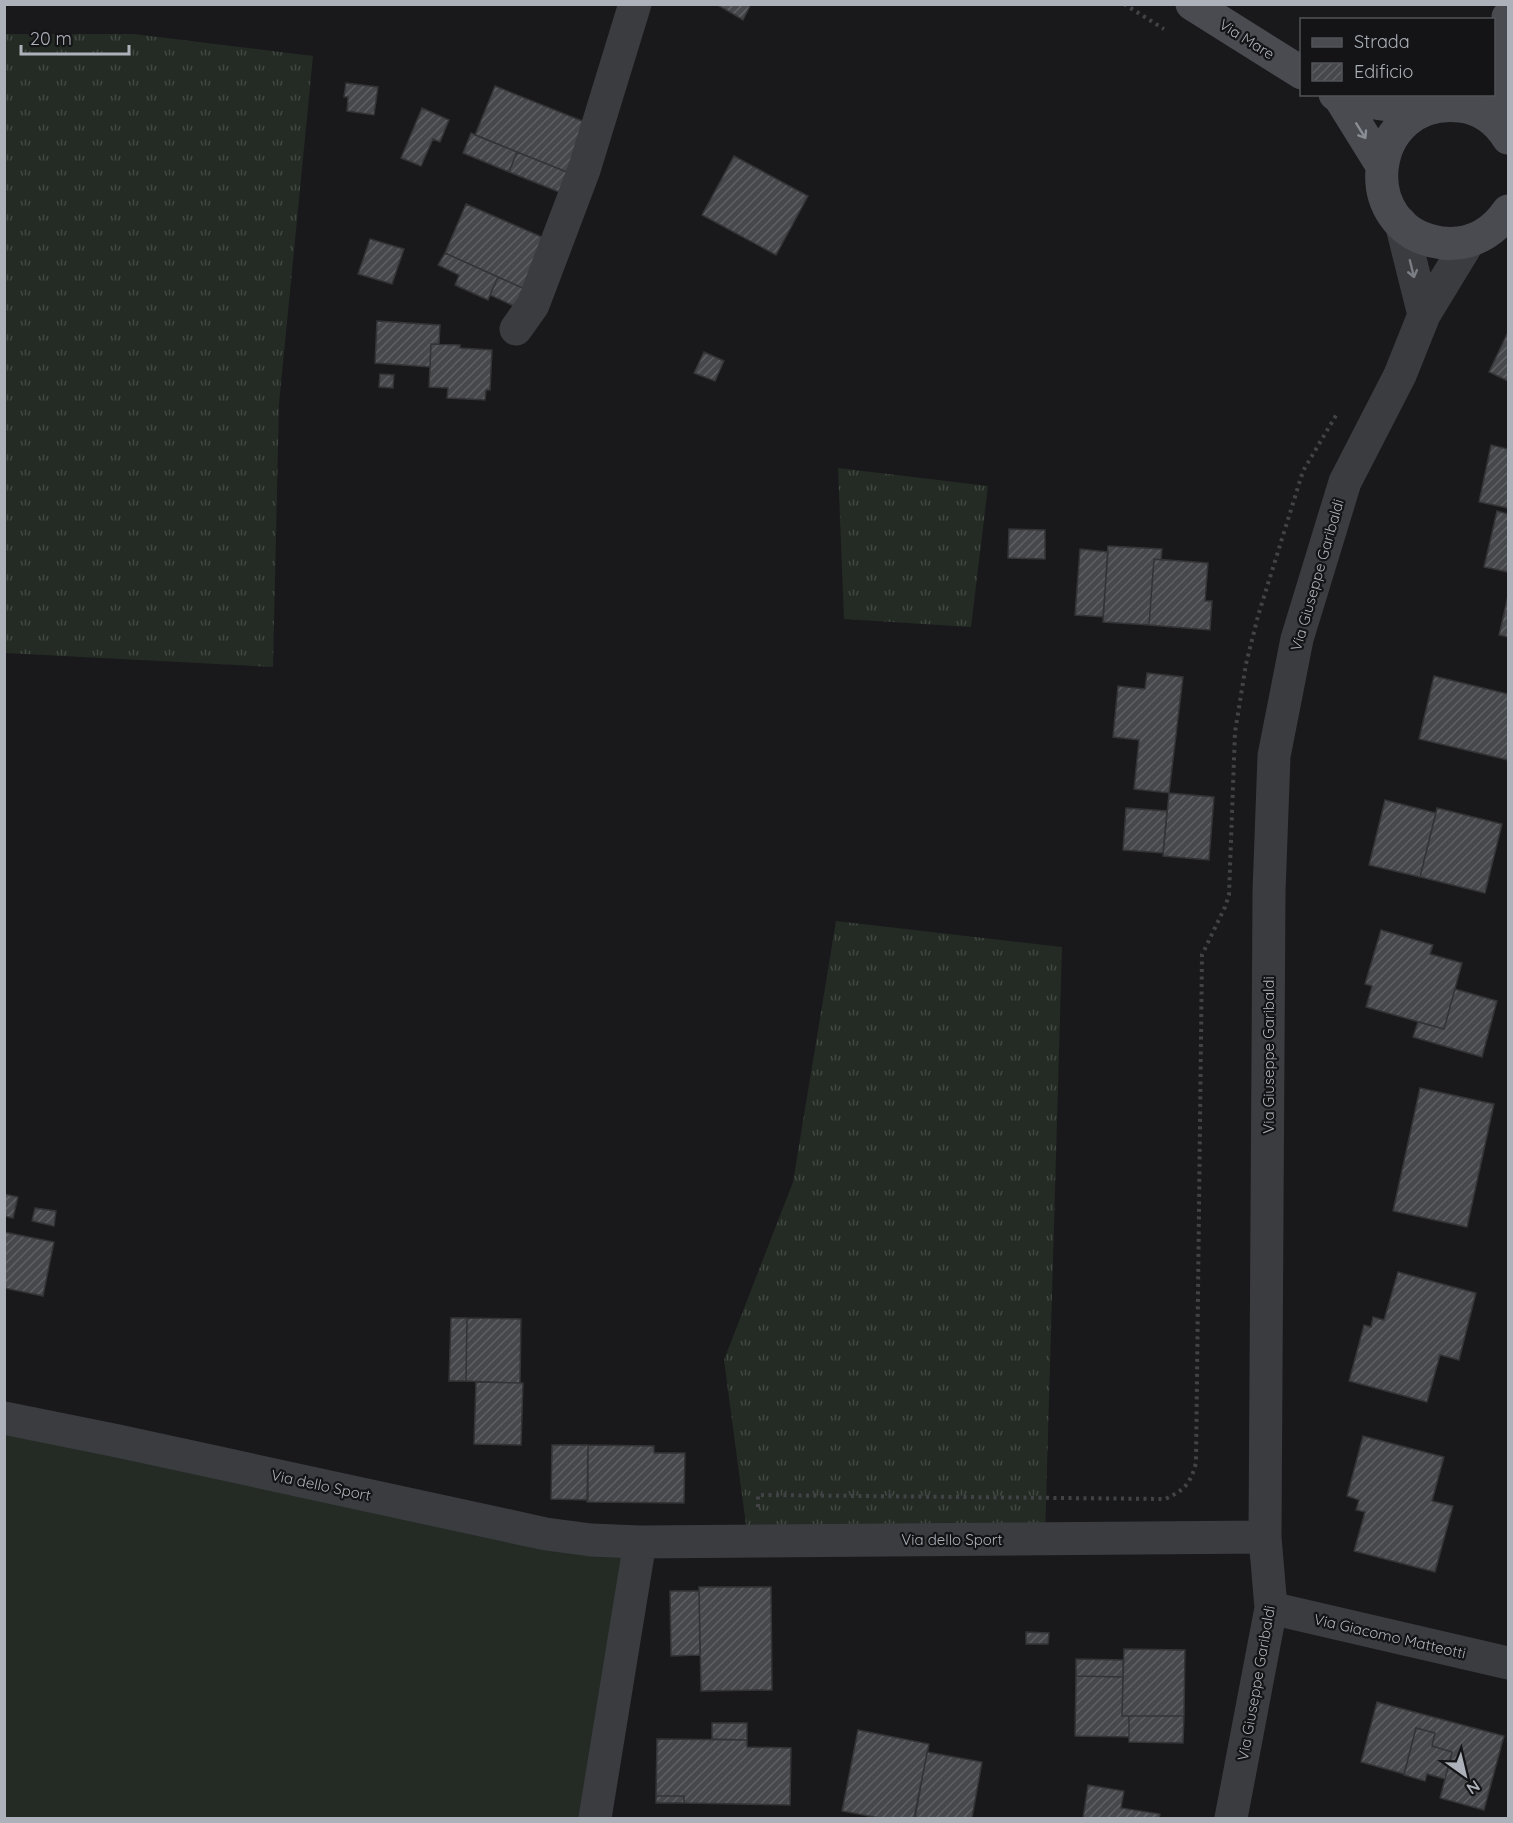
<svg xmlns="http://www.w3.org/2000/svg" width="1513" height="1823" font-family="Quicksand,sans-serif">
<defs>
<pattern id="grass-tufts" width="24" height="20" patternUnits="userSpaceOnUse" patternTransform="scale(1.5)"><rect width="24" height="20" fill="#242b24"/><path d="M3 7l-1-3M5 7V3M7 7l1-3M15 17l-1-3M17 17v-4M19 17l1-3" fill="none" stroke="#414742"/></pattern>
<pattern id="building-hatch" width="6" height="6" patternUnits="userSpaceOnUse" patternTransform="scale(1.5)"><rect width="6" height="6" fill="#46484b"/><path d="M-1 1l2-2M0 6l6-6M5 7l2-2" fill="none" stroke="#5e6063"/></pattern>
</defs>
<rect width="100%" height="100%" fill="#19191b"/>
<path fill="url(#grass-tufts)" d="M4 34H134L313 56 279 404 273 667 5 653Z
M838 468 988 486 971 627 844 619Z
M836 921 1062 947 1045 1539 748 1540 724 1360 793 1182Z"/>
<path fill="#242b24" d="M5 1418 640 1542 595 1818H5Z"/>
<path fill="url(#building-hatch)" stroke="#343437" stroke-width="1.5" d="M716 4H751L743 20Z
M346 83 378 87 374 115 347 111 348 97H344Z
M495 86 592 125 567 172 475 135Z
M422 108 449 120 440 142 433 139 421 166 401 158Z
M471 133 517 152 509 172 463 153Z
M517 152 567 172 559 192 509 172Z
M734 156 808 196 776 255 702 215Z
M466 204 551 241 529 291 445 253Z
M370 239 404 249 392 284 358 274Z
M445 253 498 277 488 300 455 285 459 275 438 265Z
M498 277 525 289 516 307 490 295Z
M377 321 440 325 439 344H431L430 367 375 363Z
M1508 332V381L1489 372Z
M431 344 460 345V348L492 350 490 390H486L485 400 447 398 448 388 429 387Z
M704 352 724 361 715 381 694 373Z
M380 374 394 375 393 388 379 387Z
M1491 445 1508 449V508L1479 502Z
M1497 511 1508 514V572L1484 567Z
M1009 529 1045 530V559L1008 558Z
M1108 546 1162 549 1161 560 1154 559 1149 625 1103 622Z
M1080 549 1108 552 1103 617 1075 615Z
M1154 559 1208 563 1205 601H1212L1210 630 1149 625Z
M1508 596V637L1499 635Z
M1147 673 1183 677 1169 793 1134 789 1139 740 1113 737 1118 686 1145 689Z
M1434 676 1508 694V760L1419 739Z
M1169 793 1214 797 1209 860 1163 856Z
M1385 800 1436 813 1420 877 1369 865Z
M1126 808 1167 811 1163 853 1123 850Z
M1437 808 1502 824 1485 893 1420 877Z
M1381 930 1433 945 1430 954 1462 963 1444 1029 1366 1007 1372 986 1365 984Z
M1455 989 1497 1001 1482 1057 1413 1037 1418 1022 1444 1029Z
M1420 1088 1494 1104 1467 1227 1393 1211Z
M4 1194 18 1197 13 1218 4 1216Z
M35 1208 56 1211 54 1226 32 1221Z
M4 1232 54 1242 43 1296 4 1288Z
M1398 1272 1476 1293 1459 1360 1440 1355 1427 1402 1349 1381 1364 1325 1371 1327 1373 1317 1384 1320Z
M451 1318H467L466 1381H449Z
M467 1318 521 1319 520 1383 466 1381Z
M476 1382 523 1383 521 1445 474 1444Z
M1363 1436 1444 1457 1432 1501 1453 1506 1435 1572 1354 1551 1365 1512 1356 1510 1359 1500 1347 1496Z
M552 1445H588V1500L551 1499Z
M588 1445 654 1446V1453H685L684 1503 587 1502Z
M699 1587H771L772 1690 701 1691Z
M670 1591H699L700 1655 671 1656Z
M1026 1632 1049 1633 1048 1644H1026Z
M1124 1649 1185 1650 1184 1716H1122Z
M1076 1659 1123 1660V1677L1076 1676Z
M1076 1676 1123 1677 1122 1716H1129V1737L1075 1736Z
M1377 1702 1504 1736 1484 1810 1440 1798 1452 1752 1432 1746 1435 1733 1416 1728 1404 1774 1361 1762Z
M1129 1716H1184L1183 1743 1129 1742Z
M712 1723H747V1740L712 1739Z
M1416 1728 1435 1733 1432 1746 1452 1752 1445 1779 1427 1774 1425 1781 1404 1775Z
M858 1730 929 1744 914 1818H879L842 1811Z
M657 1739 747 1740V1747L791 1748 790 1805 684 1803V1796H656Z
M927 1752 982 1762 972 1818H915Z
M1088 1785 1124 1791 1121 1808 1160 1814 1159 1818H1083Z
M656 1796H684V1803H656Z"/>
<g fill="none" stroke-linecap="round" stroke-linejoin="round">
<path stroke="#414347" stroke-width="4" stroke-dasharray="3 4.5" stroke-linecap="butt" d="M1124 4 1164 29
M758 1507V1495L1165 1499C1185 1490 1190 1484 1196 1463L1202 955 1225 907 1229 895 1235 732 1246 664 1258 616 1303 471 1338 412"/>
<path stroke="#3b3c40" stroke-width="33" d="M1401 223 1424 315
M516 329 533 305 584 170 635 4
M4 1418 118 1441 546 1534 591 1540 640 1542 1265 1537
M1271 1608 1508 1663
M595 1818 640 1542
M1231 1818 1271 1608 1265 1537 1269 892 1274 756 1297 639 1345 482 1400 375 1424 315 1469 241"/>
<path stroke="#494b50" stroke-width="33" d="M1192 4 1302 73
M1335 94 1340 98 1423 110
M1340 98 1381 164
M1502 128 1508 17
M1508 138C1498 121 1481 108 1460 106 1368 96 1351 231 1442 243 1470 246 1493 233 1508 211"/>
</g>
<defs><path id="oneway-shaft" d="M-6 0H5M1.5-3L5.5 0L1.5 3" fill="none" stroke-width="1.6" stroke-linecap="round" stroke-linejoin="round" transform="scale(1.5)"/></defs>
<use stroke="#8a8e95" href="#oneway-shaft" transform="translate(1361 131) rotate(58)"/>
<use stroke="#7a7d83" href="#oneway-shaft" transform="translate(1412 269) rotate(76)"/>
<g text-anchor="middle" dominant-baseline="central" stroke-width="4.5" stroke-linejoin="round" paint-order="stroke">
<g font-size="15" fill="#adb2ba" stroke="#141416">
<text transform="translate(1247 39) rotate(32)">Via Mare</text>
<text transform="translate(1317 575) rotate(-74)">Via Giuseppe Garibaldi</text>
<text transform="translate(1268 1055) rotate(-90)">Via Giuseppe Garibaldi</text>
<text transform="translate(321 1485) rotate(12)">Via dello Sport</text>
<text x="952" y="1539">Via dello Sport</text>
<text transform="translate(1390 1636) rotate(13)">Via Giacomo Matteotti</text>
<text transform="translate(1256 1683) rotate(-80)">Via Giuseppe Garibaldi</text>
</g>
</g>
<rect width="1513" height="1823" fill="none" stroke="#adb2ba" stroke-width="12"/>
<rect x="1300" y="18" width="195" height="78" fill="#141416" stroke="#515358" stroke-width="1.5"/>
<rect x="1312" y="38" width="30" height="9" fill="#494b50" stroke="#515358" stroke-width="1.5"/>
<text x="1354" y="48" font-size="18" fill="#adb2ba">Strada</text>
<rect x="1312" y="63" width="30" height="18" fill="url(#building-hatch)" stroke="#515358" stroke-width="1.5"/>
<text x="1354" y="78" font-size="18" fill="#adb2ba">Edificio</text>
<g transform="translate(1465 1775) rotate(146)" stroke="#141416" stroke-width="4.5" paint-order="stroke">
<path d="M0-4.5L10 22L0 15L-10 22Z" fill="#adb2ba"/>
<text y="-9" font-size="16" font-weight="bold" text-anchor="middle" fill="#adb2ba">N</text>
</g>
<path d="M21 45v9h108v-9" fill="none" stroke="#adb2ba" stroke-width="3"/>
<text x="30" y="45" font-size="18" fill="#adb2ba" stroke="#141416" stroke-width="4.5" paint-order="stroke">20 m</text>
</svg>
